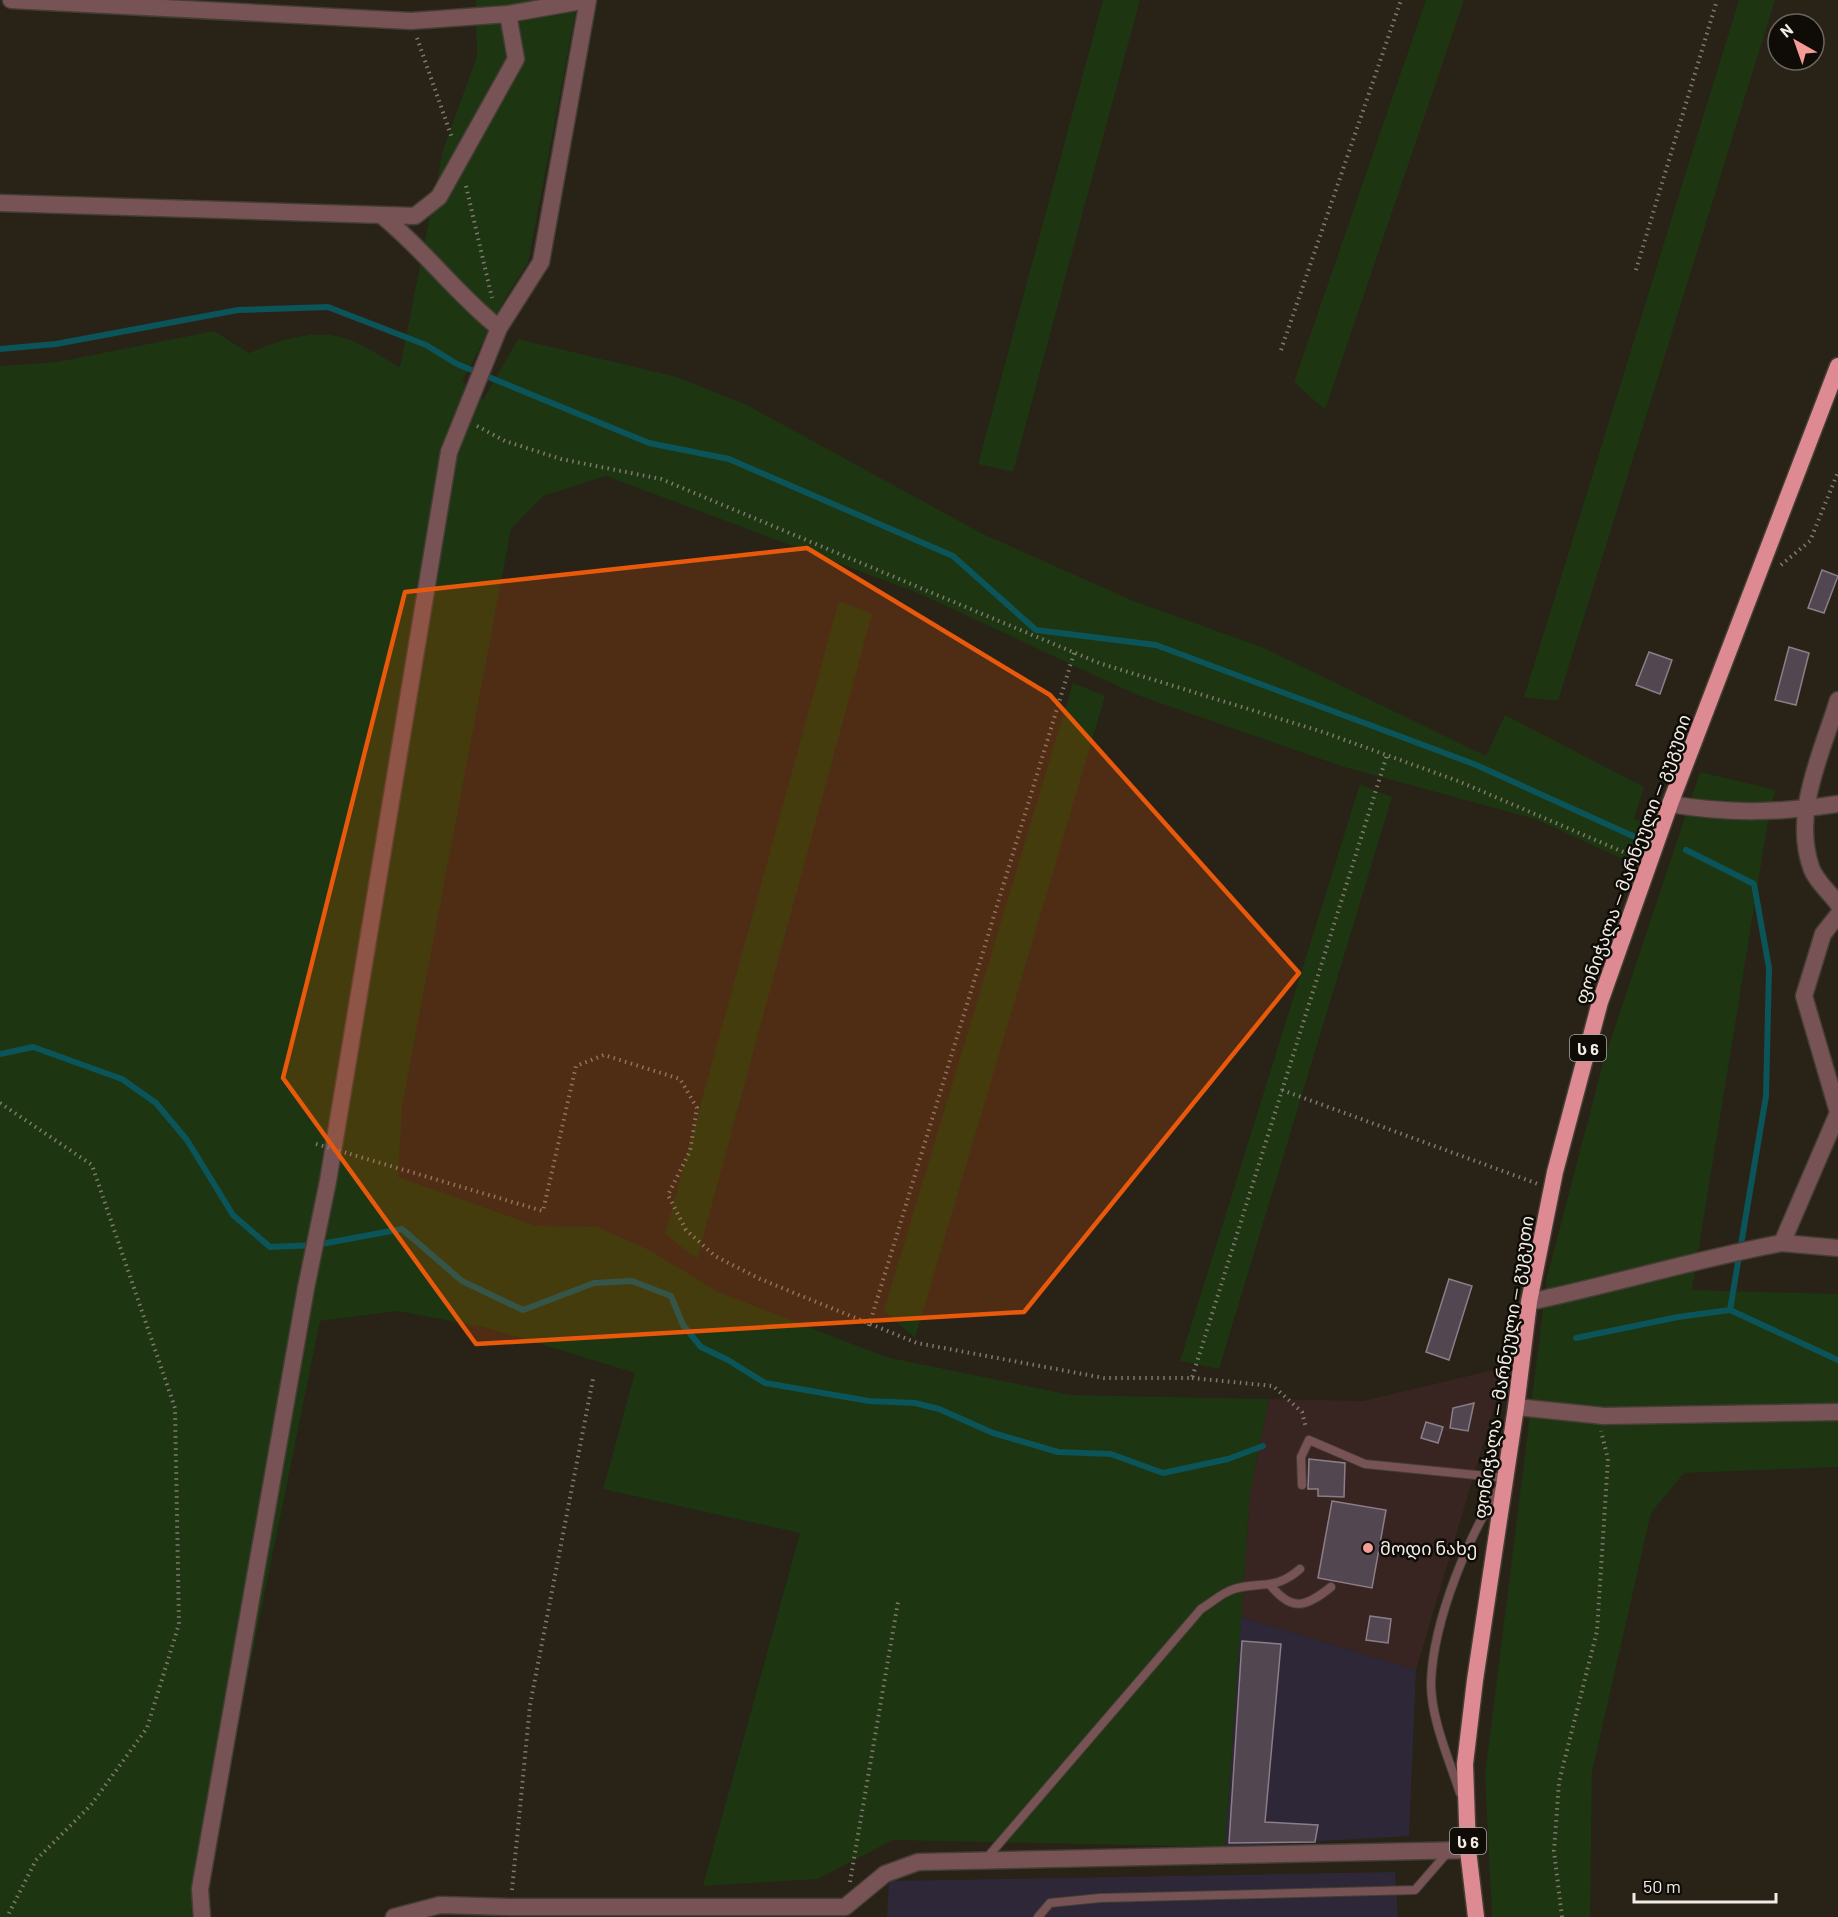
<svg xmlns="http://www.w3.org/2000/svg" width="1838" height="1917" font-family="Barlow,'Noto Sans Georgian',sans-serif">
<rect width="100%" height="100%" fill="#292217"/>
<path fill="#382521" d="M1506 1367 1416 1670 1241 1617 1250 1492 1269 1399 1363 1401Z"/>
<path fill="#2d2737" d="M1241 1617 1416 1670 1409 1836 1225 1847Z
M1395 1872 1398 1917H887L889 1881Z"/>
<path fill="#1d3510" d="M476 0H578L528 263 507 295 462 382 471 385 483 400 518 339 677 377 747 405 981 533 1131 600 1264 648 1486 756 1505 715 1644 787 1634 819 1652 823 1638 866 1535 819 1344 767 1137 695 918 593 606 476 543 496 511 529 402 1106 398 1177 536 1226 597 1227 649 1250 718 1292 886 1357 1071 1395 1269 1399 1250 1493 1225 1847 893 1840 818 1879 703 1886 800 1533 603 1489 635 1373 488 1328 398 1311 320 1321 199 1917H0V366L57 362 214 331 249 353C278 341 309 329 341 337 360 341 382 358 400 367L443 150 477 56Z
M1103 0H1140L1013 472 978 464Z
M1426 0H1464L1325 410 1294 382Z
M1739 0H1775L1558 701 1524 697Z
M839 601 872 614 697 1259 665 1234Z
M1073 683 1105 696 915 1338 884 1311Z
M1700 772 1776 790 1770 809 1692 1290 1838 1294V1467L1684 1473 1651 1513 1592 1772 1590 1917H1492L1485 1775 1547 1277 1603 1063Z
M1360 784 1392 797 1219 1369 1180 1361Z"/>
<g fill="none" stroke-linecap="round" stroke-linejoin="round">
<path stroke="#0b5459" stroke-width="6" d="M0 349 56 344 238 310 328 307 426 345 457 364 649 443 729 459 953 556 1036 630 1156 645 1474 764 1635 837
M1686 850 1754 884 1769 968 1766 1096 1730 1310
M0 1054 33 1047 122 1079 156 1103 187 1140 233 1215 270 1247 316 1245 402 1229 462 1281 523 1310 594 1283 632 1281 671 1296 683 1325 701 1347 728 1360 765 1383 869 1401 915 1403 939 1409 993 1433 1058 1452 1111 1454 1163 1473 1228 1459 1263 1446
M1576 1338 1678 1317 1730 1310 1838 1360"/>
</g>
<path fill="#524650" stroke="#8c7e88" stroke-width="1.5" d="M1822 570 1838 576 1824 613 1808 608Z
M1789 647 1809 653 1796 705 1775 700Z
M1649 652 1672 660 1660 694 1636 685Z
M1449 1279 1472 1286 1449 1360 1426 1352Z
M1474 1403 1468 1431 1450 1428 1453 1408Z
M1426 1422 1443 1427 1438 1443 1421 1438Z
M1309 1459 1345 1463 1344 1497 1318 1496V1489H1308Z
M1332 1501 1386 1510 1372 1588 1318 1578Z
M1370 1616 1391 1619 1388 1643 1366 1640Z
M1242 1641 1281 1644 1265 1822 1318 1825 1315 1842 1229 1843Z"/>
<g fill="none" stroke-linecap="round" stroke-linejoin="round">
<g stroke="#453e34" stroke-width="10">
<path id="service" d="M1302 1485 1301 1457 1309 1440 1365 1464 1506 1478C1470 1531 1433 1619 1431 1683 1431 1719 1449 1759 1460 1793
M1271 1586C1293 1613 1307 1606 1331 1587
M985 1860 1201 1609C1211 1603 1223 1592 1234 1589 1261 1581 1275 1591 1300 1569
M1038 1917 1050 1903 1100 1898 1415 1890 1448 1852"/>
</g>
<g stroke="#453e34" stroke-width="19">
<path id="minor" d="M11 0 411 21 508 14 587 0
M0 203 415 216 439 197 516 59 508 14
M381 215C424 249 456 294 499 328
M1838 700C1822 753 1792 812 1811 867 1815 880 1830 893 1838 904
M1670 804C1729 814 1779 813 1838 804
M1838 915 1823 934 1804 996 1838 1112
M1782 1243 1838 1248
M1529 1302C1614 1284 1697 1259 1782 1243L1838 1113
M1516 1407 1604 1416 1838 1412
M202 1917 200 1889 306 1288 328 1181 449 452 499 328 541 262 588 0
M394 1917 440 1905 510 1907H845L885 1874 918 1862 1468 1850"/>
</g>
<g stroke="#453e34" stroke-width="19">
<path id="trunk" d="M1476 1917 1468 1850 1465 1764 1475 1680 1516 1407 1529 1302 1555 1172 1600 1002 1670 804 1838 366"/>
</g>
<path stroke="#7f7970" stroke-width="4" stroke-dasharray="1.5 4.5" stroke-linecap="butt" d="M417 38 452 138
M466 186 492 298
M1636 270 1717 0
M1281 350 1401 0
M477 426 505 441 561 459 661 479 1099 663 1323 732 1458 781 1635 857
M1781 565 1810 541 1838 472
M1282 1090 1538 1184
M0 1103 92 1165 175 1408 179 1624 147 1728 91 1805 36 1860 7 1917
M350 1154 543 1211 576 1066 604 1055 680 1079 697 1108 690 1151 668 1195 686 1230 715 1256 760 1279 917 1343 1104 1378H1192L1387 755
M869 1326 1074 653
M1192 1378 1273 1386 1302 1412 1306 1428
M850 1882 898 1602
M512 1890 530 1705 593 1379
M1562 1917 1554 1851 1559 1782 1597 1631 1608 1459 1601 1431"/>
<use href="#service" stroke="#785356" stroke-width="8"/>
<use href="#minor" stroke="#785356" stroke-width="16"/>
<use href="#trunk" stroke="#dd8a92" stroke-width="16"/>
<path stroke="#7f7970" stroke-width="4" stroke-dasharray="1.5 4.5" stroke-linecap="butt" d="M316 1144 350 1154"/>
</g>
<path fill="#e8590c" fill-opacity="0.2" stroke="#e8590c" stroke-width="4.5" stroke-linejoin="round" d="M807 548 1050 695 1299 973 1024 1312 476 1344 283 1078 405 592Z"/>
<circle fill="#f59c96" stroke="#0f0c07" stroke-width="2" cx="1368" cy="1548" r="6"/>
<g text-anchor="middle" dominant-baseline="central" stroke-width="5" stroke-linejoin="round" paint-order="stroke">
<g fill="#0f0c07" stroke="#ada9a2" stroke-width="1.5">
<rect x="1570" y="1035" width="36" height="26" rx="4.5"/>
<rect x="1450" y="1828" width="36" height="26" rx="4.5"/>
</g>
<g font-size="16" font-weight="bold" fill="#f1ece5">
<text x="1588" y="1048">ს 6</text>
<text x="1468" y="1841">ს 6</text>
</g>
<g font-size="18" fill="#f1ece5" stroke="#0f0c07">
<text transform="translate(1632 859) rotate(-70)">ფონიჭალა — მარნეული — გუგუთი</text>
<text transform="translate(1503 1367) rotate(-81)">ფონიჭალა — მარნეული — გუგუთი</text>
</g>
<g font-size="18" fill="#f1ece5" stroke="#0f0c07" text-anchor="start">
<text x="1380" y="1548">მოდი ნახე</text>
</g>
</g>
<g transform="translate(1796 42) rotate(320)"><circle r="28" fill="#0f0c07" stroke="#696660" stroke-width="1.5"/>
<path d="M0-4.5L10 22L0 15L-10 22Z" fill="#f59c96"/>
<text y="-9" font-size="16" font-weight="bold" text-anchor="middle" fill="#f1ece5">N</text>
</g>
<path d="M1634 1893v9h142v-9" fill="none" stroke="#f1ece5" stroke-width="3"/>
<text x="1643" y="1893" font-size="18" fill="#f1ece5" stroke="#0f0c07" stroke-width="4.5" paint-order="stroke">50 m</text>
</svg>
